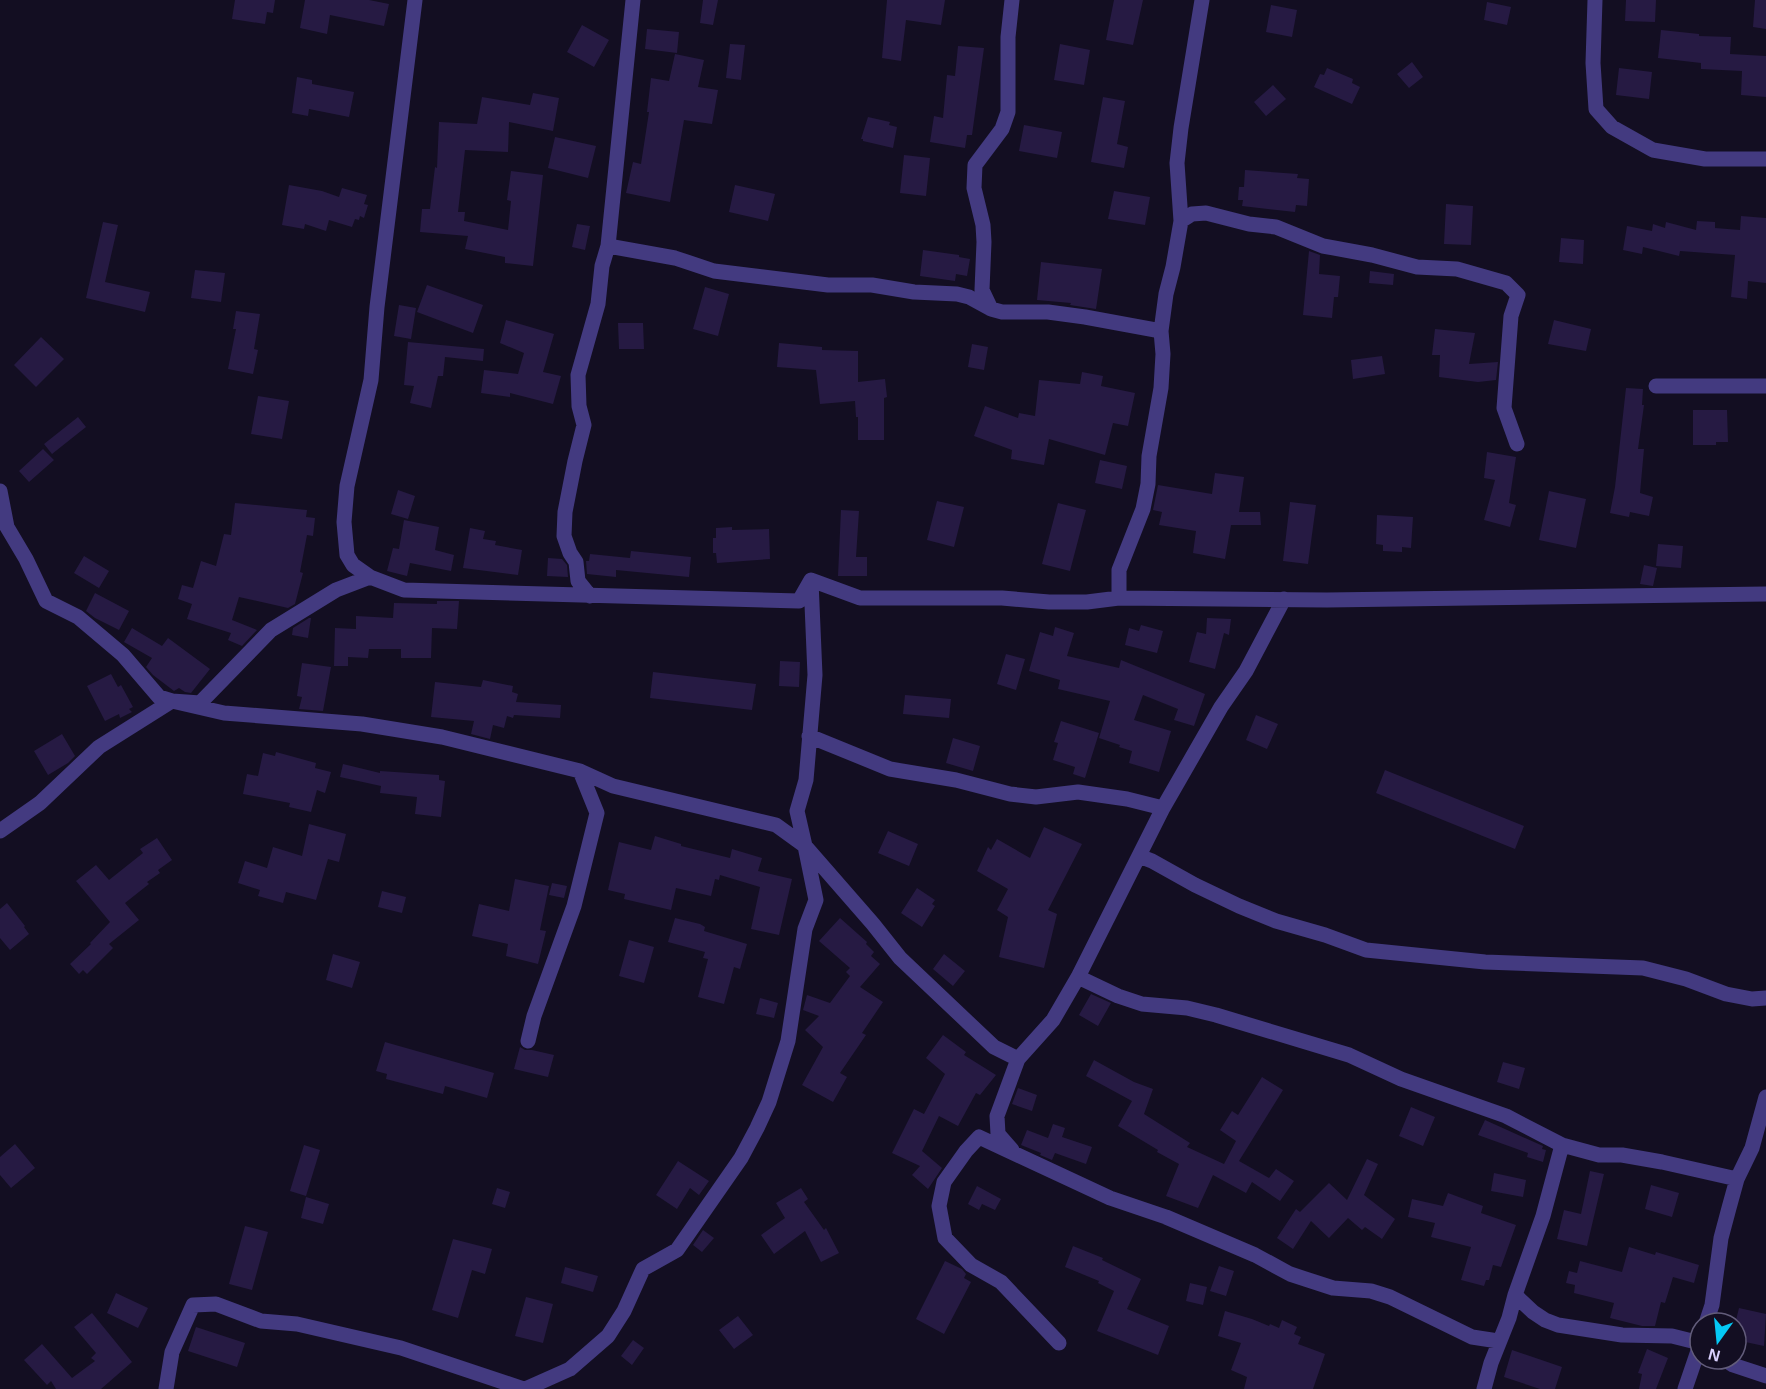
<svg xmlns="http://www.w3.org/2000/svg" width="1766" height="1389" font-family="Arial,sans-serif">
<rect width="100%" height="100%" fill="#130e22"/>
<path fill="#261a43" d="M235 0H275L273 13 267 12 265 24 232 19Z
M305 0H369L389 4 384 26 330 15 327 34 300 28Z
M703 0H718L713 25 700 23Z
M887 0H945L941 25 906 20 901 61 882 58Z
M1114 0H1143L1133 45 1106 40Z
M1626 0H1656L1655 22 1625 21Z
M1755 0H1766V29L1753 27Z
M1487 2 1511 7 1507 25 1484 20Z
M1271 5 1297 10 1292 37 1266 32Z
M582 25 609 40 594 67 567 52Z
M647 29 679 32 677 53 645 49Z
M1661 30 1699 34V36L1731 37 1730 54 1766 56V97L1741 95 1742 71 1701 69V63L1658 58Z
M730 44 745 45 741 80 726 78Z
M1060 44 1090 50 1084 85 1054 80Z
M958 46 984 48 972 135H967L965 148 930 142 934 116 943 118 947 75 955 76Z
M675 54 704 60 698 87 718 90 712 124 684 120 670 202 626 193 633 162 641 164 649 112H647L651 78 669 81Z
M1412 62 1423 77 1409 88 1397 74Z
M1327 68 1353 79 1352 83 1360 87 1352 104 1314 87 1320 74 1324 75Z
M1619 68 1652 72 1649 99 1616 95Z
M297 77 312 80V84L354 92 349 117 309 109 308 116 292 113Z
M1273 85 1286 99 1266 116 1254 102Z
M533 93 559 98 553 131 509 122 508 152 465 150 458 212H465L464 221 508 230 511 201 507 200 511 171 543 175 533 266 505 263V257L465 249 468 236 420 232 422 209H430L435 167 437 168 439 122 477 124 482 97 530 105Z
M1103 97 1125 101 1117 144 1128 147 1124 168 1091 162Z
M868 117 890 122 889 125 897 127 893 148 863 141V139H861Z
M1024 125 1062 132 1057 158 1019 151Z
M555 137 596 146 588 178 548 168Z
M904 155 930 158 926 196 900 193Z
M1245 170 1298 174 1297 178 1309 179 1307 206 1296 205 1295 212 1242 206 1243 200H1238L1239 187H1244Z
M289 185 322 191 339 197 342 188 367 195 364 204 368 205 364 218 360 216 359 220 355 219 352 227 329 220 326 231 305 224 304 229 282 225Z
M735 185 775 194 768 221 729 212Z
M1114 191 1150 197 1145 225 1108 219Z
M1446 204 1473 206 1471 245 1444 244Z
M1741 216 1766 218V283L1748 281 1747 299 1731 297 1735 255 1680 251 1679 256 1643 247 1642 254 1623 250 1627 226 1652 231 1653 224 1665 228 1666 222 1696 230 1697 221 1715 222V228L1740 230Z
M103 222 118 225 105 282 150 292 145 312 86 298Z
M577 224 590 226 585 250 572 247Z
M1561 238 1584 240 1583 264 1559 262Z
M923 250 959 255V257L970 259 967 276 956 274 955 281 920 276Z
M1309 251 1320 255 1319 274 1340 276 1338 297H1334L1332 318 1303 315Z
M1041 262 1102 269 1096 309 1070 305 1071 303 1037 300Z
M195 270 225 273 221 302 191 298Z
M1370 271 1394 274 1393 285 1369 283Z
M427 285 483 305 473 333 417 312Z
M705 287 729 294 718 336 693 329Z
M399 305 416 308 411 339 394 336Z
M236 311 260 314 254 349 258 350 253 374 228 369 236 329H233Z
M506 320 554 334 543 372 561 376 553 404 510 393V397L481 393 484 370 518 374 524 353 500 343Z
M1554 320 1591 329 1586 351 1548 344Z
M618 323H643L644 349H619Z
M1435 329 1475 333 1469 364 1498 362 1496 380 1478 382 1439 377 1440 355H1432Z
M41 337 64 359 36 387 14 365Z
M408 342 484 349 483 361 445 357 443 376H438L431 408 410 403 414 386 404 385Z
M779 343 822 347V350L858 351V382L885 379 887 397 884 398V440H858V417H856L855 401 820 404 816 370 777 367Z
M972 344 988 347 984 370 968 367Z
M1382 356 1385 374 1353 379 1351 360Z
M1082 372 1103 376 1101 386 1135 393 1128 426 1113 423 1105 455 1049 439 1044 465 1011 459 1012 450 974 436 985 406 1018 418 1019 413 1035 416 1039 380 1080 384Z
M1626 388 1643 389 1642 405H1644L1638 449H1644L1640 493 1653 497 1649 516 1630 512 1629 517 1610 513 1615 487Z
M258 396 289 401 282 439 251 434Z
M1693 410H1727L1728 442H1716V445H1693Z
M78 417 86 427 52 454 44 444Z
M43 449 54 460 29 482 19 471Z
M1487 452 1516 457 1509 503 1516 505 1510 527 1484 520 1495 480 1484 478Z
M1100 460 1127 466 1122 489 1095 483Z
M1215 473 1244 477 1239 512H1260L1261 525H1231L1225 559 1193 553 1196 531 1159 525 1162 512 1153 510 1158 485 1212 494Z
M398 490 415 496 408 519 391 514Z
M1549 491 1586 499 1576 548 1539 540Z
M937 501 964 507 954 547 927 540Z
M1290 502 1316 505 1308 564 1283 561Z
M235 503 307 510 306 517 315 518 313 536 307 535 300 572 303 573 295 604 288 608 239 597 232 620 257 630 242 646 228 640 231 633 187 619 192 604 178 599 182 585 193 588 201 561 216 566 224 534 231 535Z
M1058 503 1086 510 1070 571 1042 564Z
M841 510 859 511 856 557H867V576H838Z
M1377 515 1413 517 1411 548 1402 547V552L1383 551V545L1376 544Z
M404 520 439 527 435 550 454 555 451 571 410 563 407 576 387 571 393 548 399 549Z
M732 527V530L769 529 770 559 717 563 716 553H713V538H716V528Z
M470 528 485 531 483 539 496 541 495 545 522 550 518 575 463 568Z
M1658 544 1683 546 1681 568 1656 566Z
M631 551 691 557 689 577 616 570V577L587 574 586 561H589L590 554 630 558Z
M84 556 109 571 99 588 74 573Z
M548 558 562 559 567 565 568 577 547 576Z
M1644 565 1657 568 1653 586 1640 584Z
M95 593 129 611 119 630 95 618 86 611Z
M437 601H459L457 629 432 628 431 658H401V649H369L368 658 348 657V666H334L335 628 356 629V616L393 618 394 603 437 604Z
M309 618H311L308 638 292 635 293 628Z
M1207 618 1231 619 1229 635 1224 633 1215 669 1189 662 1197 632 1206 634Z
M1141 625 1163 631 1157 653 1125 645 1129 628 1139 631Z
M1055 627 1074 633 1067 656 1119 668 1121 660 1205 694 1194 726 1174 720 1178 709 1143 695 1134 720 1171 731 1159 772 1129 763 1132 751 1119 747 1120 745 1099 738 1110 701 1058 689 1060 680 1029 671 1040 632 1053 636Z
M132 628 162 646 168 638 210 669 191 693 185 692 179 688 174 691 153 675 146 667 152 658 124 642Z
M1006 654 1025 659 1016 690 997 684Z
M780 661 800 662 799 687 779 686Z
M302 663 331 667 323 711 299 709 302 697 297 696Z
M653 672 756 684 752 710 650 698Z
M111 674 118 687 121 685 133 707 129 709 132 712 120 718 119 714 105 721 87 686Z
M483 680 513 686 512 692 518 694 516 702 561 705 560 718 514 715 513 718 507 716 504 728 493 725 490 739 471 734 474 721 431 717 435 682 481 687Z
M905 695 951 699 949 718 903 714Z
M1256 715 1278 724 1267 749 1246 740Z
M1061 721 1099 733 1085 778 1073 774 1075 767 1053 760 1058 743 1054 742Z
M62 734 75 756 68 763 48 775 34 751Z
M953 738 980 746 973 771 946 763Z
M276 752 316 763 315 768 331 772 325 793 317 790 311 812 289 807 290 803 243 794 247 774 258 776 263 753 275 756Z
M343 764 380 773V771L439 775V780L445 781 441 817 415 814 417 797 380 793 381 786 340 777Z
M1385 770 1524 826 1515 849 1376 793Z
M309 824 346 834 339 862 328 859 316 900 286 892 283 903 258 896 260 890 238 883 245 861 267 868 273 847 302 856Z
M1044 827 1082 844 1048 910 1057 914 1044 968 999 957 1008 917 997 910 1008 889 977 871 988 847 991 850 997 839 1030 858Z
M888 831 918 844 909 866 878 853Z
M655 836 681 844V846L730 858 732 849 762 858 758 871 792 879 779 935 751 929 760 887 720 875 719 880 715 879 711 896 676 888 671 910 624 899 625 894 608 890 619 842 651 850Z
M157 838 172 860 158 870 160 873 147 882 149 884 125 903 139 920 109 944 113 948 87 974 83 970 79 974 70 964 91 944 90 943 110 922 76 881 96 865 109 880 143 853 140 849Z
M515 879 549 886 540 930 546 931 538 964 506 956 508 944 472 936 479 904 509 911Z
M552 883 567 886 564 898 549 895Z
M917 888 935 900 932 904 935 906 922 927 901 913Z
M382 891 406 897 402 913 378 907Z
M7 903 25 926 24 927 29 934 10 950 0 938V909Z
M675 918 700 924 705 927 704 931 747 944 740 969 734 967 724 1004 698 997 708 959 703 958 705 952 668 942Z
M840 918 867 942 866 944 874 952 871 956 880 964 860 987 883 1002 862 1033 866 1035 840 1073 847 1077 833 1102 802 1085 823 1047 805 1030 819 1016 803 1010 807 995 830 1003 850 976 846 972 850 968 819 941Z
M629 940 654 947 644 983 619 976Z
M333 954 360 962 352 988 326 980Z
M944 954 965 971 953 986 933 969Z
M1091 994 1111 1003 1098 1026 1079 1015Z
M760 998 778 1003 774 1018 756 1014Z
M943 1035 966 1052 964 1055 996 1075 980 1095 976 1093 958 1126 939 1116 922 1151 942 1168 928 1189 912 1175 920 1166 892 1153 914 1109 924 1114 945 1074 926 1058Z
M385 1042 494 1073 487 1098 445 1086 443 1094 386 1079 387 1074 376 1071Z
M520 1047 525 1050H532L554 1055 548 1077 514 1069Z
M1094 1060 1134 1082 1153 1089 1144 1114 1190 1143 1187 1147 1224 1164 1236 1141 1220 1130 1232 1111 1238 1115 1262 1077 1283 1090 1239 1161 1269 1178 1276 1169 1294 1181 1280 1201 1252 1182 1246 1193 1213 1175 1198 1208 1166 1196 1179 1164 1157 1152 1158 1150 1118 1126 1132 1101 1086 1076Z
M1503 1062 1525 1068 1519 1089 1497 1082Z
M1018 1088 1037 1095 1032 1111 1012 1104Z
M1411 1107 1435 1117 1423 1146 1399 1136Z
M1485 1120 1543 1146 1542 1149 1546 1150 1543 1162 1527 1157 1528 1153 1478 1135Z
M1053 1124 1065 1128 1062 1137 1092 1147 1086 1164 1055 1153 1052 1160 1040 1155 1041 1153 1021 1145 1027 1130 1048 1138Z
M15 1144 35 1168 11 1188 0 1175V1157Z
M304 1145 320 1150 306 1196 290 1191Z
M1367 1159 1378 1164 1364 1195 1395 1219 1382 1239 1365 1227 1362 1230 1348 1218 1329 1238 1311 1221 1293 1249 1277 1238 1296 1209 1300 1212 1329 1183 1347 1200Z
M678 1161 709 1181 699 1195 690 1188 677 1209 656 1195Z
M1590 1171 1604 1174 1587 1246 1557 1239 1564 1210 1581 1214Z
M1494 1173 1526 1180 1523 1197 1491 1191Z
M1651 1185 1679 1193 1672 1217 1645 1209Z
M977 1186 1001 1199 995 1210 982 1204 979 1210 968 1204Z
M497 1188 510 1192 505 1208 492 1204Z
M801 1188 808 1199 804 1202 824 1230 826 1228 839 1253 821 1262 805 1231 774 1254 761 1235 785 1218 776 1203Z
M1448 1193 1483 1206 1481 1213 1516 1225 1501 1267 1493 1265 1489 1280H1486L1484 1286 1461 1280 1471 1247 1431 1237 1435 1223 1408 1217 1412 1199 1443 1206Z
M306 1197 329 1204 323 1224 301 1218Z
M245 1226 268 1232 252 1290 229 1284Z
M703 1230 714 1238 702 1252 693 1245Z
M453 1239 492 1249 485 1274 472 1270 458 1318 432 1310Z
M1073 1246 1103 1258 1102 1260 1141 1279 1127 1309 1169 1326 1158 1355 1097 1331 1114 1291 1098 1283 1099 1281 1065 1267Z
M1629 1247 1655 1255 1656 1252 1699 1265 1694 1283 1673 1277 1665 1303 1661 1302 1655 1326H1642L1610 1318 1614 1303 1574 1293 1575 1285 1566 1283 1569 1271 1577 1273 1580 1261 1622 1272Z
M945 1261 962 1269 966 1274 964 1278 971 1282 944 1334 916 1319Z
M1219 1266 1234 1271 1226 1296 1210 1291Z
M565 1267 598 1276 593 1292 561 1283Z
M1190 1283 1207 1287 1203 1305 1186 1301Z
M116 1293 148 1308 138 1328 107 1313Z
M526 1297 553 1304 543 1343 515 1336Z
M1739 1308 1766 1314 1764 1346 1736 1340V1320Z
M1225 1311 1252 1319 1269 1326 1270 1324 1279 1328 1282 1320 1297 1327 1294 1334 1301 1337 1298 1344 1325 1354 1313 1389H1244L1247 1377 1231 1370 1241 1343 1218 1336Z
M92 1313 132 1362 101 1389H56L51 1381 47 1385 24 1360 42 1344 72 1378 95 1361 91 1358 96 1353 74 1327Z
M738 1316 753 1335 734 1349 719 1330Z
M196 1327 245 1343 237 1367 188 1351Z
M633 1340 644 1348 632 1365 621 1356Z
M1647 1349 1668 1358 1656 1389H1639L1642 1374 1638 1373Z
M1512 1350 1562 1367 1555 1389H1540L1504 1377Z"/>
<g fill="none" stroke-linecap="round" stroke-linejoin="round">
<path stroke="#433a80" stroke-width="15" d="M415 0 377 307 371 380 347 486 344 522 347 555 353 565 370 577 404 590 799 601 811 580 860 598H1002L1049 602H1087L1119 598 1327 600 1766 594
M1595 0 1593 63 1596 109 1612 127 1653 150 1705 159H1766
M1181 221 1192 214 1206 213 1249 224 1276 227 1323 246 1372 255 1417 267 1457 269 1506 283 1518 295 1511 316 1504 408 1517 444
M608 246 675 258 714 271 828 285H872L914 292 957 294 969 297 991 309 1002 312H1048L1085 317 1161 331
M991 309 982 290 984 242 983 225 974 188 975 165 1002 129 1008 112V37L1012 0
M1656 386H1766
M0 491 7 527 26 559 46 601 78 617 123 655 159 697 172 701 200 703 271 630 336 590 370 577
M590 596 578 581 576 562 570 553 564 536 565 512 575 461 584 425 579 406 578 375 598 304 602 266 608 246 633 0
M1119 598V570L1143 509 1148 484 1149 456 1161 388 1163 354 1161 331 1166 294 1173 267 1181 221 1177 163 1181 128 1202 0
M809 736 890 769 956 780 1010 794 1036 797 1078 792 1127 799 1163 808
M0 831 40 803 99 747 172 701 224 713 362 724 442 737 580 771 613 786 776 825 805 846 797 811 806 780 815 675 811 581
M805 846 873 924 900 958 994 1047 1018 1059
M1139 856 1152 861 1195 885 1239 906 1276 921 1325 935 1366 950 1485 962 1643 968 1686 979 1726 994 1752 999 1766 998
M1078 977 1118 996 1142 1004 1187 1008 1216 1015 1349 1055 1401 1079 1506 1116 1562 1145 1599 1155H1622L1662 1162 1737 1179
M528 1041 534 1016 574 906 597 813 580 771
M1012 1150 998 1134 997 1116 1018 1059 1053 1020 1078 977 1163 808 1221 707 1246 671 1284 599
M1515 1295 1533 1312 1545 1320 1558 1325 1622 1335 1672 1336 1700 1343
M1706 1323 1712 1305 1721 1238 1729 1208 1737 1179 1752 1148 1766 1097
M1059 1343 1001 1282 971 1265 945 1238 939 1206 944 1182 966 1151 979 1137 1110 1198 1166 1217 1255 1255 1290 1274 1333 1288 1371 1291 1390 1297 1472 1337 1498 1341
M1724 1359 1733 1365 1766 1376
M166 1389 172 1352 193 1305 216 1304 261 1321 297 1324 401 1348 524 1389
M525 1389 570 1369 608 1336 624 1311 643 1269 677 1250 741 1158 757 1128 769 1102 788 1041 805 929 816 900 805 846
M1484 1389 1491 1363 1509 1318 1515 1295 1543 1216 1562 1145
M1685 1389 1700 1345"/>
</g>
<g transform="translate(1718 1341) rotate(195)"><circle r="28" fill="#130e22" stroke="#625c7a" stroke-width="1.5"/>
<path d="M0-4.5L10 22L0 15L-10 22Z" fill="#05c9f5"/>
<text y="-9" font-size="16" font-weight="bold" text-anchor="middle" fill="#d9d0fe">N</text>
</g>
</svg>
